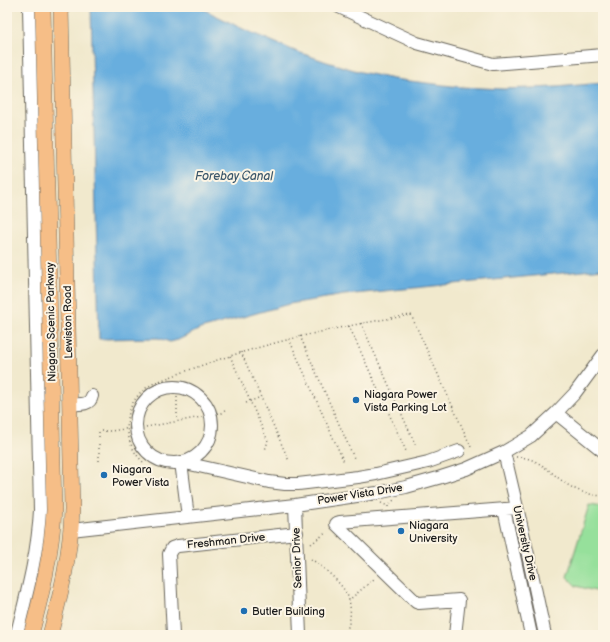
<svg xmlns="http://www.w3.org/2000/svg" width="610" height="642" font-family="'Balsamiq Sans',sans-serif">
<rect width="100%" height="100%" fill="#fcf5e5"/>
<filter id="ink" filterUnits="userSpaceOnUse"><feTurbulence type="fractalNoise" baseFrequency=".025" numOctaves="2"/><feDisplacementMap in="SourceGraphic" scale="8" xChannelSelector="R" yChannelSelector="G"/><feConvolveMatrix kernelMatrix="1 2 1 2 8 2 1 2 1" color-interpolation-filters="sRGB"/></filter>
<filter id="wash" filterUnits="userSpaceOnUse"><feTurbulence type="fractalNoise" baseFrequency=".012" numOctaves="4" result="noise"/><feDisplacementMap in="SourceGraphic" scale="16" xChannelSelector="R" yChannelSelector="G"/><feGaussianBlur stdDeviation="0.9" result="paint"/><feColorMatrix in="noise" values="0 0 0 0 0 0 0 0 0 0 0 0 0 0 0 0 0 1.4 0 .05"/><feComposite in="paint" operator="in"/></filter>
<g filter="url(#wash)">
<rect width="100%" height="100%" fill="#f1e9cd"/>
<path fill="#96e09b" stroke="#597e5c" d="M589 505 603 507V593L576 586 567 577Z"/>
<path fill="#67aede" stroke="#42657d" d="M91 7H199L243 29 295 51 327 62 361 72 393 79 460 87 503 89 556 87 603 83V269L344 295 289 304 200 329 178 340 170 342 158 338 99 339Z"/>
</g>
<g filter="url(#ink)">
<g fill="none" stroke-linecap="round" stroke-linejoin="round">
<g stroke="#67645a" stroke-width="14">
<path id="minor" d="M339 7 417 43 493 64 603 55
M136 425a38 38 0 1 1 76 0a38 38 0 1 1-76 0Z
M70 404C79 404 90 406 92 396
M556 413 603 451
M504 452 527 550 545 635
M295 505 300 635
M504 509 531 635
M188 517 181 462 269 482 285 484H298L358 477 376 474 428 462 459 451
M71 530 295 505 377 493 406 487 438 478 466 469 504 452 531 436 556 413 575 393 603 355
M18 629C28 589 38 551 40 510L29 7
M173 635 169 554 172 548 178 546 297 533
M455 635 459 600 419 603 416 602 336 524 337 523 340 522 517 508"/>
</g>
<g stroke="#67645a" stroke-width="16">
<path id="major" d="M31 635C42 593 52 553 54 510L43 7
M50 635C61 593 71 552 72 509L61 7"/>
</g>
<path stroke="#67645a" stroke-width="1.5" stroke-dasharray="1 3" stroke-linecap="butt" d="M361 323 416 446
M349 326 406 451
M300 336 354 458
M289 339 344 462
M241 352 289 461
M230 356 268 441 265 450
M177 397V421
M246 403 261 397
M217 415 225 411
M146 427 202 417
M516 457C538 457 548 471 565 483 576 491 589 495 603 496
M99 461V431H111L131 428
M143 462C124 444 121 412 141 392 145 388 151 385 156 382 184 372 212 361 240 353 296 336 353 324 411 315L472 449
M381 503 388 506
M388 507V506L394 500
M311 544 327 532
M311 559C323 567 346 586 349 600L374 579
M345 635C350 623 352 613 349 600"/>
<use href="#minor" stroke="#fff" stroke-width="12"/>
<use href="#major" stroke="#f6be87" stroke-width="15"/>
</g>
</g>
<g fill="#1f6fb2" stroke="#fcf5e5" stroke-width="1.5">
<circle cx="356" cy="400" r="4"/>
<circle cx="104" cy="475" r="4"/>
<circle cx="401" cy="531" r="4"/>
<circle cx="244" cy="611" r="4"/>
</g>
<g text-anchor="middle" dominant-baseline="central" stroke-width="4" stroke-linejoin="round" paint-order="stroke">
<g font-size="11" fill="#1c1c1c" stroke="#fcf5e5">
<text transform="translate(51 322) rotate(-91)">Niagara Scenic Parkway</text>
<text transform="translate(68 322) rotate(-91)">Lewiston Road</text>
<text transform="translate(360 494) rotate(-9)">Power Vista Drive</text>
<text transform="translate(226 541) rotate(-6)">Freshman Drive</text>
<text transform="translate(525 543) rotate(77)">University Drive</text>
<text transform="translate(297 558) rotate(-92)">Senior Drive</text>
</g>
<g font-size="11" fill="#1c1c1c" stroke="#fcf5e5" text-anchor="start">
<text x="364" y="394">Niagara Power<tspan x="364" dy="13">Vista Parking Lot</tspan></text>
<text x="112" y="469">Niagara<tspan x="112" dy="13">Power Vista</tspan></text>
<text x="409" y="525">Niagara<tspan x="409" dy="13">University</tspan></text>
<text x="252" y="611">Butler Building</text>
</g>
<g font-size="12" font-style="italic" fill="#3a566a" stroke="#fcf5e5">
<text x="234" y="176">Forebay Canal</text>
</g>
</g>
<rect width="610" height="642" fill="none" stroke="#fcf5e5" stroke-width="24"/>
</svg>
